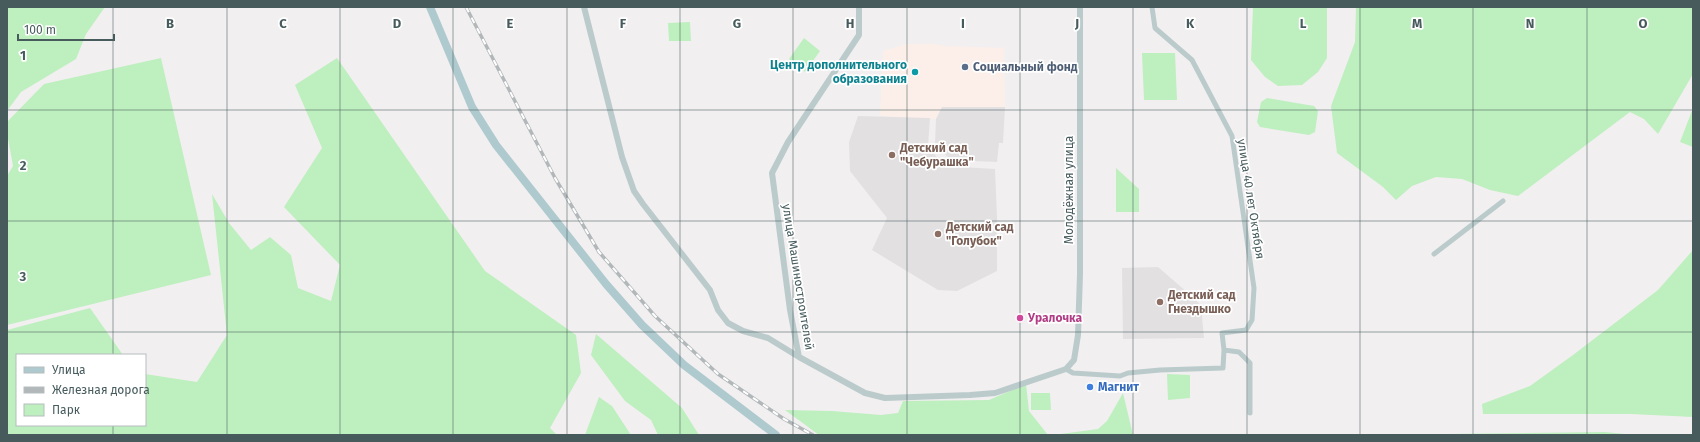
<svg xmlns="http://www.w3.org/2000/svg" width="1700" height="442" font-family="'Fira Sans',sans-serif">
<rect width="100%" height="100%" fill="#f2eff0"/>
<path fill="#fcefe9" d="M906 44H934L945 46 1004 48 1005 107H942L936 119 880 116 883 51Z"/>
<path fill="#e3e0e2" d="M942 107H1005L1003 143H999L997 162 950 160 935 143 936 119Z
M858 116 930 118 928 146 944 166 995 169 997 217V271L957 291 938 290 872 250 887 218 850 171 849 142Z
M1158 267 1195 299 1201 306 1204 338 1123 339 1122 268Z"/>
<path fill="#beefbf" d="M7 7H105L86 34 76 59 21 92 7 111Z
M1253 7H1327V58L1318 72 1302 85 1278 86 1265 77 1251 60Z
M1356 7H1693V74L1658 134 1644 119 1630 112 1518 196 1490 190 1462 179 1436 177 1412 186 1396 200 1383 187 1337 153 1331 106 1355 42Z
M690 22 691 41H669L668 23Z
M804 38 820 51 805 72 789 59Z
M1142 53H1175L1177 100H1144Z
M161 58 211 275 7 325V176L13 166 7 133V122L44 84Z
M337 58 485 271 576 335 581 373 550 428 557 435H7V330L90 308 123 355H17V425H145V374L197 382 227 335 212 194 229 223 251 250 270 237 291 255 298 288 331 301 340 265 284 207 322 148 295 85Z
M1267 98 1314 106 1318 111 1315 132 1309 135 1260 127 1257 122 1261 102Z
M1693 108V147L1680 142Z
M1116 168 1139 189V212H1116Z
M1693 250V417L1631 414H1483L1482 404 1530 386 1573 355 1658 290Z
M596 334 682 408 699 435H658L651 420 625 401 591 355Z
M1167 374 1190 375V398L1168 400Z
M1026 384 1029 411 1048 435H819L785 410 832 411 881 415 898 413 903 401 989 400Z
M1031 393H1050L1051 410H1031Z
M1123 393 1133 435H1053L1098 429 1107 421Z
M599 397 612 406 631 435H585Z
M1605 432 1635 435H1441L1446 434Z"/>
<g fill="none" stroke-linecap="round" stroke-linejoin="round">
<path stroke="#bbcbcc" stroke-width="5" d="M1434 254 1503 201
M1224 350 1239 352 1250 363V413
M1066 369 1073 373 1120 376 1128 373 1160 370 1223 368 1224 350 1222 333 1246 330 1252 320 1254 288 1232 136 1192 60 1155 28 1152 7"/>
<path stroke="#bbcbcc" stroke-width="6" d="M584 7 622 157 634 191 643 204 710 290 718 310 728 323 743 331 768 338 799 357
M859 7V35L788 142 772 173 790 310 799 357 865 393 885 398 970 395 995 393 1066 369 1074 360 1078 335 1080 274V7"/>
<path stroke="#afcace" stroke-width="8" d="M430 7 472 107 496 145 606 284 642 325 684 365 776 435"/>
<g stroke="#b2b8ba" stroke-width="3.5">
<path id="rail" d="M466 7 555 178 599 252 655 316 718 374 784 419 813 435"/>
</g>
<use href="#rail" stroke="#fff" stroke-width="2" stroke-dasharray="6" stroke-linecap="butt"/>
</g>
<path fill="none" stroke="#475b5d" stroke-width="1" stroke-opacity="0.55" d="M113 7V355M227 7V435M340 7V435M453 7V435M567 7V435M680 7V435M793 7V435M907 7V435M1020 7V435M1133 7V435M1247 7V435M1360 7V435M1473 7V435M1587 7V435M7 110H1693M7 221H1693M7 332H1693M113 425V435"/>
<circle fill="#5c6f8a" stroke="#fff" stroke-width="1.5" cx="965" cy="67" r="4"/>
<circle fill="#0f9aa8" stroke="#fff" stroke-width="1.5" cx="915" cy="72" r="4"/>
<g fill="#8d6e63" stroke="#fff" stroke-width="1.5">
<circle cx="892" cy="155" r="4"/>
<circle cx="938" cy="234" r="4"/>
<circle cx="1160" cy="302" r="4"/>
</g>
<circle fill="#d1479c" stroke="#fff" stroke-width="1.5" cx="1020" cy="318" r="4"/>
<circle fill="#3f7fe0" stroke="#fff" stroke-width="1.5" cx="1090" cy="387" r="4"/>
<g text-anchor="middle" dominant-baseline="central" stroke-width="3.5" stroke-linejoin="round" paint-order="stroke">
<g font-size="12" font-weight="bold" fill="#0d838f" stroke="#fff" text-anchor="end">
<text x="907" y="65">Центр дополнительного<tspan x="907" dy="14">образования</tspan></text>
</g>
<g font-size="12" font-weight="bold" fill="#4e5e75" stroke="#fff" text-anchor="start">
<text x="973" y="67">Социальный фонд</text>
</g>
<g font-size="12" font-weight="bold" fill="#785e54" stroke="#fff" text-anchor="start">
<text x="900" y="148">Детский сад<tspan x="900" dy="14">"Чебурашка"</tspan></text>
<text x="946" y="227">Детский сад<tspan x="946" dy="14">"Голубок"</tspan></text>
<text x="1168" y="295">Детский сад<tspan x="1168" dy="14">Гнездышко</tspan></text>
</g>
<g font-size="12" fill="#475b5d" stroke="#fff">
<text transform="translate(1069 190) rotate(-90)">Молодёжная улица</text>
<text transform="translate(1251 199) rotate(81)">улица 40 лет Октября</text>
<text transform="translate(798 277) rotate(81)">улица Машиностроителей</text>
</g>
<g font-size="12" font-weight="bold" fill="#b23c85" stroke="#fff" text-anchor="start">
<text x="1028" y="318">Уралочка</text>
</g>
<g font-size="12" font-weight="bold" fill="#366cbe" stroke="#fff" text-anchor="start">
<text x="1098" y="387">Магнит</text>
</g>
</g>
<g font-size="13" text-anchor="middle" font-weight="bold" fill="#475b5d" stroke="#fff" stroke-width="3.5" stroke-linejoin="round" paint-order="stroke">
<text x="170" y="28">B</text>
<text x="283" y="28">C</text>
<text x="397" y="28">D</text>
<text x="510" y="28">E</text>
<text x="623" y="28">F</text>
<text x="737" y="28">G</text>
<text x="850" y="28">H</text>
<text x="963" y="28">I</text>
<text x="1077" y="28">J</text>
<text x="1190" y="28">K</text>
<text x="1303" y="28">L</text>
<text x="1417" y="28">M</text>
<text x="1530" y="28">N</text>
<text x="1643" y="28">O</text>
<text x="23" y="60">1</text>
<text x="23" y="170">2</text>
<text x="23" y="281">3</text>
</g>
<rect width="1700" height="442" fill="none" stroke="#475b5d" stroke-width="16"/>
<rect x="16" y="354" width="130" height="72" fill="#ffffff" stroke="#b5bdbe"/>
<rect x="24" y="367" width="20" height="6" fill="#afcace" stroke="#b5bdbe"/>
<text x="52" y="374" font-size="12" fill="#475b5d">Улица</text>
<rect x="24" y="387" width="20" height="6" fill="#b2b8ba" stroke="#b5bdbe"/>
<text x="52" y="394" font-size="12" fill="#475b5d">Железная дорога</text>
<rect x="24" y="404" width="20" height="12" fill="#beefbf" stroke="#b5bdbe"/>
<text x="52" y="414" font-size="12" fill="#475b5d">Парк</text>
<path d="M18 34v6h96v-6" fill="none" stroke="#475b5d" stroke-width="2"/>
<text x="24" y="34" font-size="12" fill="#475b5d" stroke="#ffffff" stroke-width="3" paint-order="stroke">100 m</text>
</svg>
